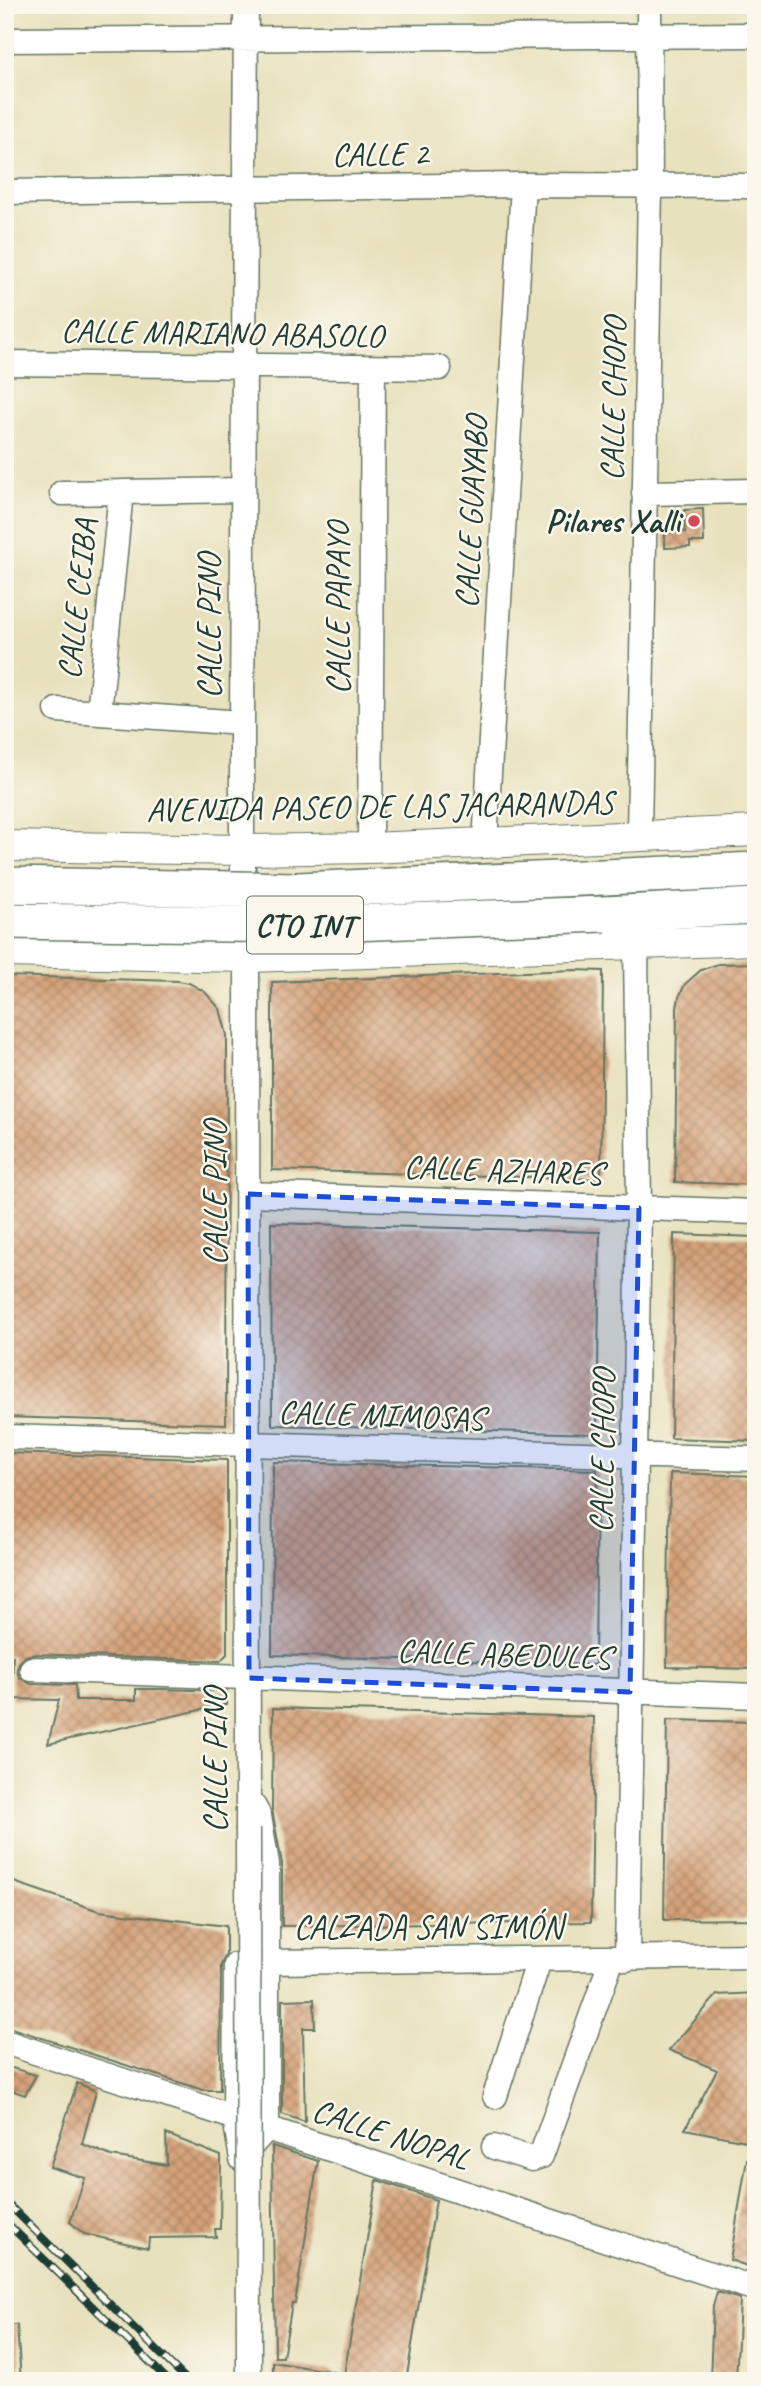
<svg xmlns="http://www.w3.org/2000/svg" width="761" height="2386" font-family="Caveat,sans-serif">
<defs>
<pattern id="building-cross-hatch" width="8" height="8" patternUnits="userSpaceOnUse" patternTransform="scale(1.75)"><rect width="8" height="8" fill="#d5a279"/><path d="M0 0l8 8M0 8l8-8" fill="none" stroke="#ac8564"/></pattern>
</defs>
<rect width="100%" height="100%" fill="#fbf7ec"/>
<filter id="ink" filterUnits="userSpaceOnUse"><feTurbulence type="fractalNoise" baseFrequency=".0143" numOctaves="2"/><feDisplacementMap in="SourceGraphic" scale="14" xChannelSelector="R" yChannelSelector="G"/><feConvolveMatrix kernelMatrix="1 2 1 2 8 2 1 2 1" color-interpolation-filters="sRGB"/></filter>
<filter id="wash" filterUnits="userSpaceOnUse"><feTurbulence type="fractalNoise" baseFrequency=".00686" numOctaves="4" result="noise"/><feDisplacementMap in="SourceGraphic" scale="28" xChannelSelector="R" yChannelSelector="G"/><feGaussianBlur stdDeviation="1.57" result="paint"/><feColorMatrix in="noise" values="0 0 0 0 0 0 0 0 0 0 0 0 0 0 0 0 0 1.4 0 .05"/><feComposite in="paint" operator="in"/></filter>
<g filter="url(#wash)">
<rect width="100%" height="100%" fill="#e8e1bd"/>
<g id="blocks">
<path fill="url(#building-cross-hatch)" d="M703 509 704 542H690V547L665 548V533L685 532 684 510Z
M756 963V1185L675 1182 677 1008 679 997 685 984 701 970 718 964Z
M575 970 603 971 601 1179 272 1170V982Z
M5 976 177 981 189 983 205 992 220 1009 227 1035 226 1424 5 1417Z
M271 1223 600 1232 597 1434 272 1425Z
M674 1234 756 1237V1441L671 1438Z
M5 1453 227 1460V1654L220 1661 33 1654 26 1656 20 1661 17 1669 19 1677 31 1684 75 1685 76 1700H136V1689H160L227 1691V1704L48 1744 59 1700 12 1699 13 1656H5Z
M273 1462 597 1470 595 1665 272 1655Z
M670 1473 756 1476V1669L667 1667Z
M273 1708 594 1717 591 1922 282 1926V1864L272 1809Z
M667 1720 756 1722V1919L664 1920Z
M5 1879 99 1911 226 1926V1954L221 1965 220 2090H203L5 2026Z
M756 1993V2143L685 2129 717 2070 669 2050 717 1995Z
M314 1999 315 2028H303L305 2122 282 2114V2000Z
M5 2066 36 2075 25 2095 5 2088Z
M77 2083 96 2091 82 2144 111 2156 167 2165 166 2134 221 2156 220 2229H215L216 2237 149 2238 148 2248 84 2234 70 2222 85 2178 50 2167Z
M272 2146 318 2161 295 2303H292L283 2357H275Z
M747 2159 756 2160V2269L730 2260Z
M377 2180 436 2200 406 2381H343Z
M717 2292 740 2299 736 2381H710L713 2306Z
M17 2325 21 2381H5V2326Z
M273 2362 335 2372 334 2381H273Z"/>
</g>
</g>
<g filter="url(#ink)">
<use href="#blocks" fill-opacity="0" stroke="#657664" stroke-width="2"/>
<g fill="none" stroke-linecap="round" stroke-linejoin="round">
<g stroke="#657664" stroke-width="27">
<path id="minor" d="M5 40 756 35
M5 192 523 185 756 186
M5 363 439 368
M62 493 243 490
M644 493 756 491
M57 710 242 723
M99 713 121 492
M639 836 650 186 649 5
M485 843 523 185
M370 848 373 369
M245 903 242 850V723L246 5
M247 939 248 1828
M248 1194 756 1212
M5 1437 756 1459
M32 1669 756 1696
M627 1959 639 1208 636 944
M268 1962 756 1956
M236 1965 235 2118 242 2159
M5 2042 756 2289
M495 2096 539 1960
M494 2147 532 2159 541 2156 612 1959
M242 2156 267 2128V1864L259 1816 254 1807"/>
</g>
<g stroke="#657664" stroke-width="32">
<path id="major" d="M5 846 242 850 370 848 756 831
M5 952 248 957 756 940"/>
</g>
<g stroke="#657664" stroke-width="38">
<path id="highway" d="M604 877 756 870
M605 914 756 906"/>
</g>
<use href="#minor" stroke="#fff" stroke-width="24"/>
<use href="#major" stroke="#fff" stroke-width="30"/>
<use href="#highway" stroke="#fff" stroke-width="35"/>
<g stroke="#1f3d34" stroke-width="8">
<path id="rail" d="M5 2201 188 2381
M5 2221 169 2381"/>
</g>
<use href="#rail" stroke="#fbf7ec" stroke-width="5" stroke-dasharray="16" stroke-linecap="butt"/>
<g stroke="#657664" stroke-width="27" stroke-linecap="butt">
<path id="minor-bridge" d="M248 1828 249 2381"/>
</g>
<g stroke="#657664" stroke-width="38" stroke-linecap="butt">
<path id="highway-bridge" d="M5 885 297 890 604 877
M5 921 295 925 605 914"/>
</g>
<use href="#minor-bridge" stroke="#fff" stroke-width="24"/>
<use href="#highway-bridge" stroke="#fff" stroke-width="35"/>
</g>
</g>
<path fill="#1d4ed8" fill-opacity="0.2" stroke="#1d4ed8" stroke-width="5" stroke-dasharray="14 9" stroke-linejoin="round" d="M248 1194 639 1208 630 1692 249 1678Z"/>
<circle fill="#d1495b" stroke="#fbf7ec" stroke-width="2.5" cx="694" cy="521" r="7"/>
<g text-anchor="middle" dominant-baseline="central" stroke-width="5" stroke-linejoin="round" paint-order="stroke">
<rect fill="#fbf7ec" stroke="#61756b" stroke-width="2" x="247" y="896.5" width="116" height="57" rx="5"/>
<g font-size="32" font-weight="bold" fill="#1f3d34">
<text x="305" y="925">CTO INT</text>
</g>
<g font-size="33" fill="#1f3d34" stroke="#fbf7ec">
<text transform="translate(380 154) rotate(-1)">CALLE 2</text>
<text transform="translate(222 333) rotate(1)">CALLE MARIANO ABASOLO</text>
<text transform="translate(613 399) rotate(-89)">CALLE CHOPO</text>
<text transform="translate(471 512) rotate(-87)">CALLE GUAYABO</text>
<text transform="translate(77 599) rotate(-84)">CALLE CEIBA</text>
<text transform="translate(338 608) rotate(-90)">CALLE PAPAYO</text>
<text transform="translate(209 626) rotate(-90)">CALLE PINO</text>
<text transform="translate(380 806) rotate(-1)">AVENIDA PASEO DE LAS JACARANDAS</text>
<text transform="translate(503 1170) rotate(2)">CALLE AZHARES</text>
<text transform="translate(215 1193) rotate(-90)">CALLE PINO</text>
<text transform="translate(381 1415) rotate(2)">CALLE MIMOSAS</text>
<text transform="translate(602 1451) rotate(-89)">CALLE CHOPO</text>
<text transform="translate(504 1654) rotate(2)">CALLE ABEDULES</text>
<text transform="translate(215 1760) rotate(-90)">CALLE PINO</text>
<text x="428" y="1927">CALZADA SAN SIMÓN</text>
<text transform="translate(391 2134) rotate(18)">CALLE NOPAL</text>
</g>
<g font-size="33" font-weight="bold" fill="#1f3d34" stroke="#fbf7ec" text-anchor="end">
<text x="680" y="521">Pilares Xalli</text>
</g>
</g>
<rect width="761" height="2386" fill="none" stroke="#fbf7ec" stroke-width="28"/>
</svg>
